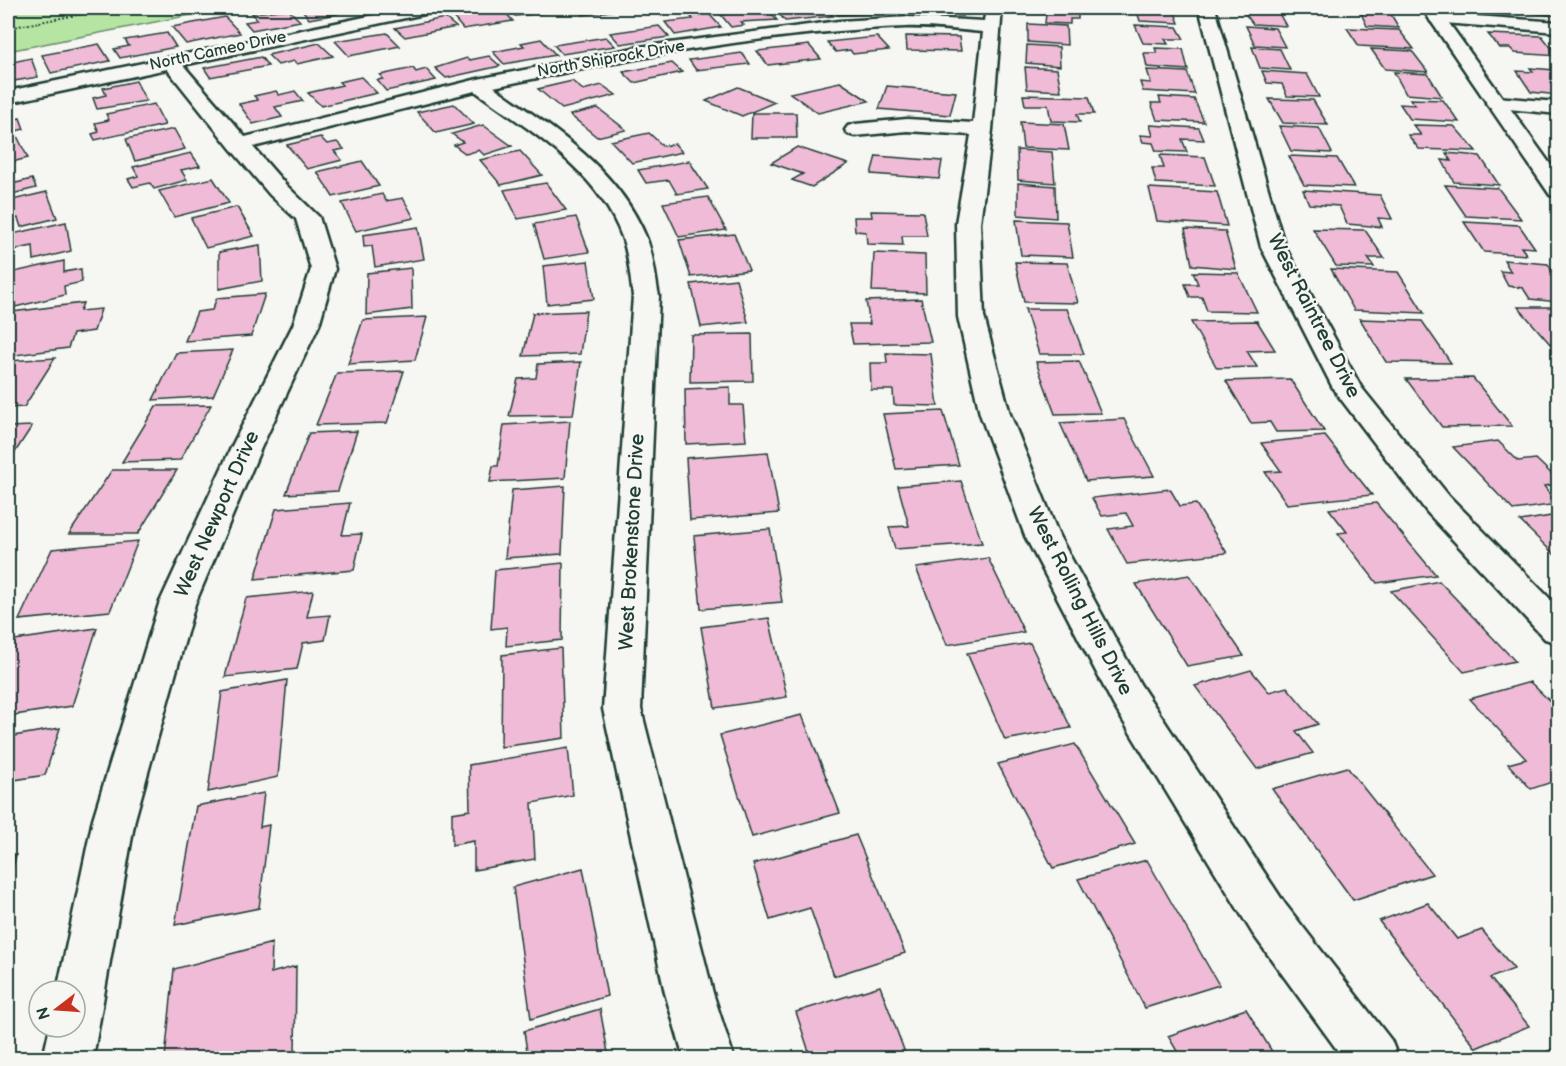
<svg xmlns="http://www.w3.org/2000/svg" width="1566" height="1066" font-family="'Balsamiq Sans',sans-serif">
<rect width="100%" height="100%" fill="#f6f6f2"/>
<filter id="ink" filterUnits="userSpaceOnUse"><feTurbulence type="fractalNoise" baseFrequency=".0167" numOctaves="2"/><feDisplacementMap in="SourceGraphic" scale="12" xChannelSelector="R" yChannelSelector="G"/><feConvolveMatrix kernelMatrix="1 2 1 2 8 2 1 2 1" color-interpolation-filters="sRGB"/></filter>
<g filter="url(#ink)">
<path fill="#b6e5a3" stroke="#6a916c" stroke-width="1.5" d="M8 8H226L8 51Z"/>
<path fill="#efbbd6" stroke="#1f3d34" stroke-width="1.5" d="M301 8H342L332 9 337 14 309 19Z
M509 8H565L568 11 515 16Z
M578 8H615L617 10 583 15Z
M792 8H825L833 16 785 21 775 9Z
M835 8H884L887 13 838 15Z
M919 8H964L963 16 918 13Z
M1029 8H1069V13L1078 14V19H1070V24L1045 23 1046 14 1029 13Z
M1136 8H1173L1179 23 1140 21Z
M1241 8 1277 10 1286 26 1253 24Z
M1466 8H1518L1522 13 1467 9Z
M1527 8H1558V16L1530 13Z
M288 9 300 21 252 30 245 22 257 20 252 13Z
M502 9 513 21 463 29 453 17Z
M766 9 777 20 741 22 744 25 731 27 721 15Z
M1359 9 1389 11 1399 28 1367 26Z
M708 13 721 27 675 35 665 22 693 19 690 15Z
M225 17 240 33 186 44 172 27Z
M445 18 456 27 405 37 395 28Z
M1028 24 1066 26 1067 45 1028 42Z
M1135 25 1177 27 1184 39H1165L1168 44 1143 43Z
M659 26 669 37 620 44 610 33Z
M1246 26 1275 28 1285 47 1255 45Z
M1347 28 1399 30 1414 49 1359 46Z
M167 33 176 47 120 58 114 49 129 46 125 40Z
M387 33 400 46 349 56 335 41Z
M1488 34 1542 36 1558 56 1515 53 1510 48H1500Z
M906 36 959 37 961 51 907 50Z
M606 37 615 46 562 54 554 45Z
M877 37 889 50 853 54 850 50 836 52 827 42Z
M541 39 556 55 504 64 493 52 524 46 521 43Z
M319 43 333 56 297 64 294 61 278 65 268 55Z
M99 44 110 61 51 73 42 55Z
M809 45 821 59 768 65 757 51Z
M1027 45 1059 47 1060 66 1026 63Z
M1252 47 1280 49 1290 70 1260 68Z
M1155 48 1183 49 1188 70 1147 67 1144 53H1157Z
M1371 49 1412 51 1428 72 1385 69Z
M742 53 750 64 696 70 689 60Z
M489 56 500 66 446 78 435 68 467 58 470 60Z
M261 57 268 66 210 77 204 68Z
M31 58 38 77 8 82V63Z
M672 63 682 72 634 83 623 72Z
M1025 67 1057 69 1061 91 1027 89Z
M413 68 416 72 426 69 436 80 386 91 377 80 383 79 380 75Z
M1530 68 1555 70 1558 74V95L1531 92 1517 71 1533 72Z
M1147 70 1187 72 1195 94 1143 91 1140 82 1151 83Z
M1262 71 1307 74 1319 97 1287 96 1282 84 1267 83Z
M1394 72 1428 74 1442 97 1406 94Z
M361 77 377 93 321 106 308 93 342 85 339 82Z
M136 81 146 101 97 109 93 98 106 95 103 88Z
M572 81 583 90 602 85 616 95 562 109 538 89Z
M840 82 869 101 818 113 790 93Z
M887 86 956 92 950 115 879 109Z
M738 87 775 102 742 116 706 101Z
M276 91 279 95 295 91 303 101 275 107 282 117 253 124 239 104 258 100 254 96Z
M1023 95 1089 97 1094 114H1077L1080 122 1051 121 1048 105H1025Z
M1159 97 1194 99 1204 122 1157 120 1151 103H1161Z
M1269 99 1313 100 1328 125 1283 123Z
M1410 99 1443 100 1459 122 1410 119 1400 104 1415 105Z
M154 104 165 125 95 140 92 134 99 132 95 123 109 120 106 114Z
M454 104 474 124 436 133 417 112Z
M598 108 626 130 597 137 570 115Z
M752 113H796L797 138H751Z
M20 118 24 129 8 133V121Z
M1020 122 1064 124 1069 150 1023 148Z
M483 125 512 146 484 155 479 150 466 154 454 145 463 142 452 134Z
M1150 125 1199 128 1204 140 1182 139 1187 152 1156 151 1153 143 1143 142 1140 135 1153 136Z
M1413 125 1454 126 1476 151 1419 149 1408 135H1421Z
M1279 126 1319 128 1332 153 1291 151Z
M174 129 185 149 135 161 126 139Z
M649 133 663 146 675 144 682 152 632 163 611 141Z
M17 136 28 158 8 163V138Z
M320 137 327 144 337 142 344 149 334 151 342 160 307 169 287 145Z
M797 147 848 164 812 187 792 180 803 174 771 163Z
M1017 150 1052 152 1055 183 1018 180Z
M520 151 542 175 501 185 480 160Z
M191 153 200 166 181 170 187 180 154 189 150 183 133 187 128 179 138 176 133 167Z
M1446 153 1480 156 1499 185 1454 182 1442 160 1451 161Z
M1160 155 1205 157 1215 186 1156 183 1152 168H1164Z
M876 156 942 161 939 179 871 174Z
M1289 156 1337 158 1354 187 1304 185Z
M362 161 379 186 333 197 317 172Z
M689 161 708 189 677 194 669 180 646 183 638 170Z
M8 169 12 184 32 179 36 188 8 195Z
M213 178 229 203 174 217 159 191Z
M546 183 566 210 518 219 504 190Z
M1018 183 1055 186 1056 218 1018 215Z
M1445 185 1498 188 1521 219 1466 216Z
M1149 188 1217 192 1227 226 1157 221Z
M1303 190 1380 195 1392 219 1378 218 1382 227 1347 224 1339 206 1309 204Z
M47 192 57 218 21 227 18 218 8 220V201Z
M382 194 386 201 403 198 414 218 356 231 342 203Z
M708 197 726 230 679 237 663 203Z
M237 207 254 236 206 248 191 218Z
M871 211 923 212 927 236H902L903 245 867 244 866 232 855 231 854 217H872Z
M576 217 589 252 544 259 534 224Z
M1016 220 1067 222 1073 257 1021 255Z
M66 222 71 251 34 260 33 246 8 251V235Z
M1464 222 1519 225 1535 248 1521 247 1527 255 1484 252Z
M418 227 424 259 375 267 372 246 364 247 363 235Z
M1185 229 1225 231 1236 269 1192 265Z
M1313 229 1365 230 1384 258H1368L1374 267 1336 266Z
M734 234 749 270 691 277 679 240Z
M260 245 262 281 219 289V252Z
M874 253 925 255 926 293 872 291Z
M1504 260 1548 264 1558 280V302L1530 299 1523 288 1508 286 1500 271 1511 272Z
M64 261V272L81 269 82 282 64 286 65 295 15 307 14 272Z
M588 261 594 299 547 304 543 266Z
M1015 262 1067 263 1078 303 1024 302Z
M411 268 412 309 366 315 367 273Z
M1331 269 1398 272 1424 313 1354 310Z
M1193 272 1238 273 1257 312 1207 311 1202 297H1190L1185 284H1198Z
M736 279 748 322 701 327 691 284Z
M265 294 251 336 185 341 197 312 212 310 217 298Z
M921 299 931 342 853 344 849 324H870L866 301Z
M83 303 80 311 101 309 94 331 73 334 68 348 8 356V323L12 312Z
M1518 307H1558V352H1557Z
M1025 309H1067L1084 354H1039Z
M586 311 580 354 523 356 533 313Z
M427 317 415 360 348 364 363 320Z
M1360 319 1422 321 1451 363 1386 362Z
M1257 321 1275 350 1247 351 1257 367 1217 368 1191 322Z
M752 334 753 381 690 382 691 335Z
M233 350 213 396 153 400 176 353Z
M886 353 931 354 938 406 894 405 893 390H871L870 363H887Z
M55 358 24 407 8 408V361Z
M1079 361 1101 413 1055 414 1036 362Z
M581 362 573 415 509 416 518 379 536 378 538 364Z
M404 371 387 423 316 425 337 373Z
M1473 378 1512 426 1442 427 1406 379Z
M1290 379 1324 431 1276 432 1270 422 1251 423 1226 381Z
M730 387V405H743L746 441 686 444 685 389Z
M211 405 180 460 122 462 156 406Z
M943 411 959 465 896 469 883 414Z
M1124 419 1154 476 1086 481 1060 423Z
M570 421 565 478 490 482 493 466H498L504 425Z
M32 426 12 457H8V427Z
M357 431 338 491 286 494 309 433Z
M1325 436 1372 495 1287 504 1265 472 1281 471 1261 443Z
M1498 441 1518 461 1536 459 1558 480V484L1544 486 1558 504 1513 510 1453 447Z
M768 452 779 513 690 520 686 458Z
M112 470H177L138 534H69Z
M961 481 982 543 895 549 889 527 909 526 898 486Z
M565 486 562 554 505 558 512 490Z
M1170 489 1180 506 1196 504 1227 553 1127 564 1108 529 1133 526 1126 513 1102 516 1092 498Z
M350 503 342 535 362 534 354 570 255 579 276 509Z
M1376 503 1436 575 1377 583 1338 533 1347 532 1329 509Z
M1558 515V558L1520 521Z
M770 529 782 602 701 609 694 536Z
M138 541 110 611 19 620 52 549Z
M988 558 1024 632 947 645 916 568Z
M563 563 562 640 506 646 507 627 491 629 495 570Z
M1189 575 1244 656 1187 666 1136 584Z
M1439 581 1515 661 1464 672 1391 591Z
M313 591 307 617 330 615 325 640 303 643 297 669 225 677 246 598Z
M769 618 787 697 715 708 701 627Z
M97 628 72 706 8 716V660L15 640Z
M1030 643 1071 728 1005 740 967 653Z
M561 648 564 738 501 747 502 655Z
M1251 670 1269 692 1287 687 1318 724 1296 731 1313 753 1257 769 1195 686Z
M287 680 278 777 208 792 222 692Z
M1530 682 1558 709V780L1531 789 1508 764 1526 759 1470 699Z
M802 715 840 813 752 837 720 735Z
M60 728 45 775 8 781V737Z
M1075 744 1135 844 1053 868 998 764Z
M568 748 573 795 532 803 535 859 474 870V841L452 845V813L470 810 469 765Z
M1347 767 1432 874 1353 900 1272 789Z
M264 793 260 827 269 825 259 908 175 925 196 806Z
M856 835 905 953 834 976 810 908 770 920 753 864Z
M16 855 8 886V857Z
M1147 860 1219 985 1145 1008 1078 879Z
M583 868 607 996 531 1019 513 887Z
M1428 903 1457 939 1482 930 1514 969 1490 978 1529 1026 1476 1048 1379 921Z
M272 943 271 973 296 966 295 1058H165L174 969Z
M880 986 907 1058H811L796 1012Z
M600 1009 609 1058H528L524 1031Z
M1246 1009 1276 1058H1181L1168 1036Z
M1558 1046V1058H1535Z"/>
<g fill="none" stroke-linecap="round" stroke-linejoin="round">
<g stroke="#1f3d34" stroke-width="5">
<path id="street" d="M408 8H437L429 13 183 65 245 137 478 79 639 47 839 21 908 17 984 21 986 8H1002L992 130 980 223 984 317 1010 414 1059 536 1140 684 1285 904 1391 1040 1398 1058H1343L1253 934 1114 706 1025 536 980 414 958 317 956 223 971 135 907 131 855 136 848 134 845 130 848 126 855 124 907 119 973 123 983 32C957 30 931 26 905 27 767 32 629 59 494 87 553 129 617 167 646 237 654 256 655 277 659 296L641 709 713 993 734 1058H684L665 993 603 709 633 296C630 277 629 256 622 237 597 169 531 132 475 91L253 147 286 185 319 217 335 269 319 325 261 448 195 604 135 819 93 1058H43L50 1027H75V991H57L93 819 159 604 231 448 293 325 311 269 296 219 270 195 231 149 167 69 8 103V91Z
M1199 8H1215L1285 247 1361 387 1449 496 1558 607V643L1545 639 1427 512 1334 390 1261 247Z
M1437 13 1558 22V32L1431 22 1429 18 1431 14Z
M1496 97 1558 102V114L1489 107 1486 103 1489 99Z"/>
</g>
<g stroke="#1f3d34" stroke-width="5">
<path id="secondary" d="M1422 8H1438L1558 175V197L1550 195Z"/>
</g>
<path stroke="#1f3d34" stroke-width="2" stroke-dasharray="2 2" stroke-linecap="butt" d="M8 28 114 8"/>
<use href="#street" fill="#f6f6f2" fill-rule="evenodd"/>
<use href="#secondary" fill="#f6f6f2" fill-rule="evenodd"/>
</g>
</g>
<g text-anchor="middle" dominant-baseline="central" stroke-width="5" stroke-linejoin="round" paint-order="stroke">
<g font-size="16" fill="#1f3d34" stroke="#f6f6f2">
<text transform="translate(218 51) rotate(-12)">North Cameo Drive</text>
<text transform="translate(611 59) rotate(-10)">North Shiprock Drive</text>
</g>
<g font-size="20" fill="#1f3d34" stroke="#f6f6f2">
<text transform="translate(1314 316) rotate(63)">West Raintree Drive</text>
<text transform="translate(217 514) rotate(-66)">West Newport Drive</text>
<text transform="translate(632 542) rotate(-87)">West Brokenstone Drive</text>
<text transform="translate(1080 601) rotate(63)">West Rolling Hills Drive</text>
</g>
</g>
<rect width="1566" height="1066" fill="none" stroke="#f6f6f2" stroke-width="30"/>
<rect x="15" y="15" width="1536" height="1036" fill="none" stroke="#1f3d34" stroke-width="2" filter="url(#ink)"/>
<g transform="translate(57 1009) rotate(253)"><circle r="28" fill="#f6f6f2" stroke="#a0aca6" stroke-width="1.5"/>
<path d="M0-4.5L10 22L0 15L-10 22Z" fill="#c8321e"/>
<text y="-9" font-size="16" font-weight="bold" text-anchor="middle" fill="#1f3d34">N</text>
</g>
</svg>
